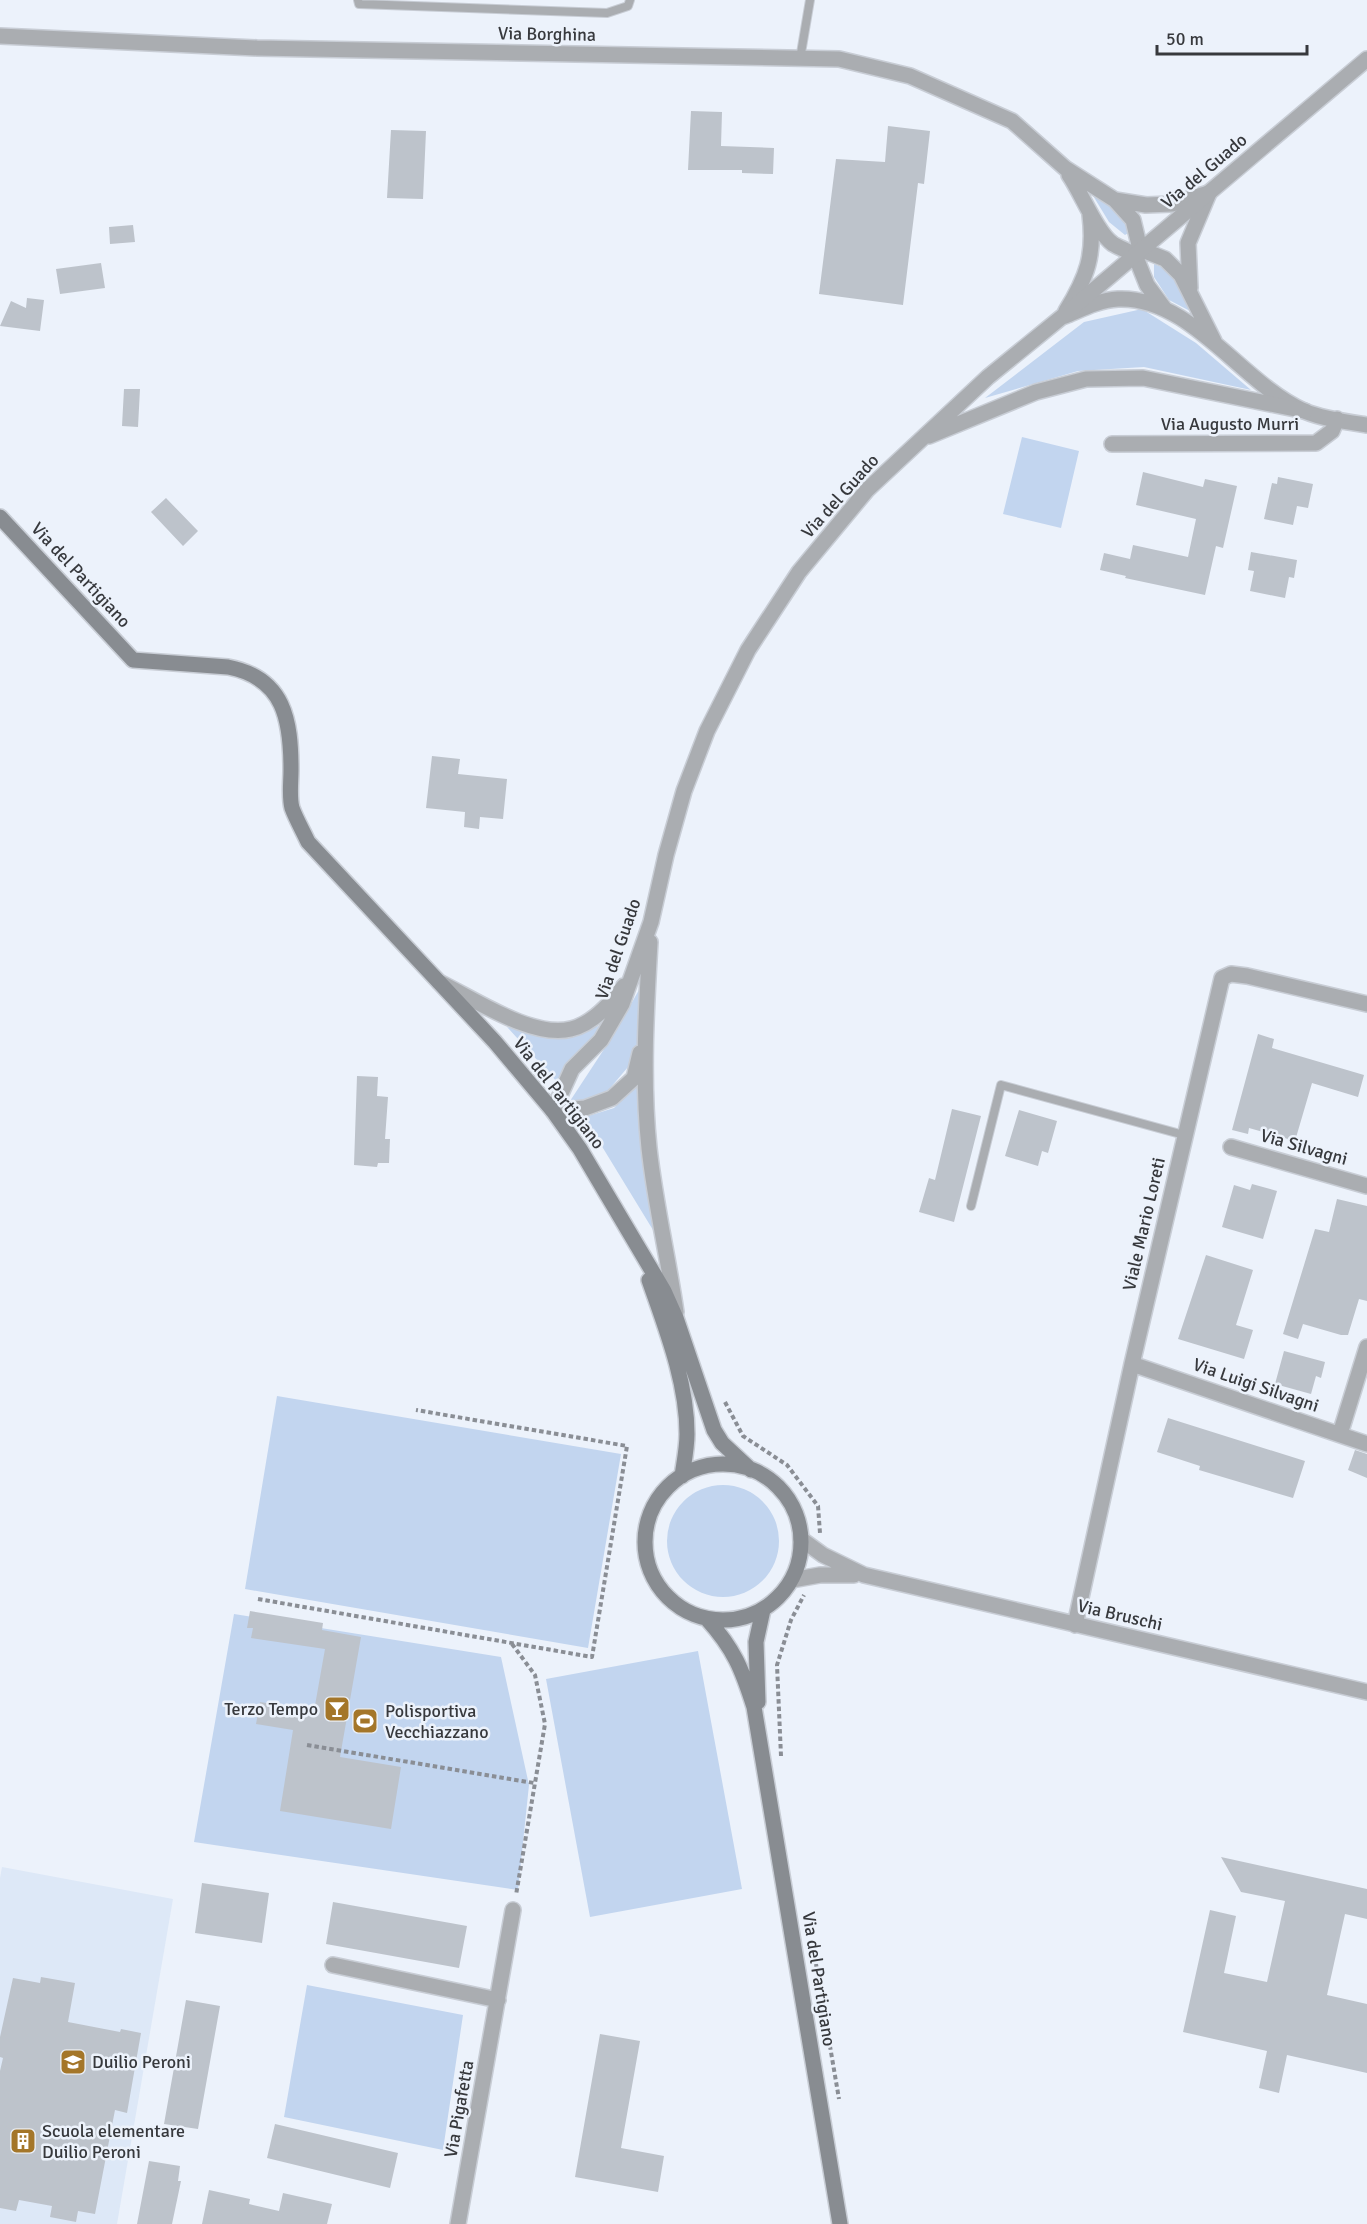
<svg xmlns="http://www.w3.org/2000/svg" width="1367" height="2224" font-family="Signika,sans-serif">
<rect width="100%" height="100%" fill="#ecf2fb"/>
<path fill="#dde8f7" d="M2 1867 173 1899 117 2224H0V1878Z"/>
<path fill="#c2d5ef" d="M1092 194C1111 202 1122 213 1130 232L1125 235 1109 222Z
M1154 264 1169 270 1186 298 1190 311 1169 300 1154 277Z
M1142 309 1196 343 1251 390 1144 367 1078 371 985 398 1084 322Z
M1022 437 1079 451 1061 528 1003 514Z
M640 988 641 1022 634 1060 605 1094 587 1100 570 1101 616 1031Z
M602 1025 558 1083 507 1027 555 1038Z
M640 1081 653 1230 595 1135 582 1118 614 1108Z
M277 1396 621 1454 588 1648 245 1589Z
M667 1541a56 56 0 1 1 112 0a56 56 0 1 1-112 0Z
M234 1614 501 1657 529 1785 518 1890 194 1842Z
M698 1651 742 1889 590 1917 546 1679Z
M307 1985 463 2015 443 2150 284 2117Z"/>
<path fill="#bdc3cb" d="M691 111 722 112 721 146 774 148 773 174 742 173V170H688Z
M888 126 930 131 924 184 918 183 903 305 819 294 836 159 885 162Z
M391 130 426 131 423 199 387 198Z
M133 225 135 242 110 244 109 227Z
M101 263 105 288 60 294 56 269Z
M27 298 44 300 40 331 0 326 11 301 26 308Z
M124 389H140L138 427 122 426Z
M1143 472 1203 487 1205 479 1237 486 1223 548 1216 546 1205 595 1125 578 1126 576 1100 570 1104 553 1130 559 1133 545 1188 557 1196 519 1136 505Z
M1278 477 1313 484 1308 508 1297 506 1293 525 1264 519 1272 483 1277 484Z
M166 498 198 531 183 546 151 512Z
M1251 552 1297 560 1294 578 1289 577 1285 598 1250 591 1254 571 1248 570Z
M432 756 460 759 458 774 507 779 503 819 480 817 479 829 464 827 465 812 426 808Z
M1258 1034 1274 1039 1272 1048 1364 1075 1358 1097 1312 1083 1295 1141 1249 1128 1248 1134 1232 1130Z
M357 1076 378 1077 377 1096 388 1097 385 1139H390L389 1163H378L377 1167 354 1165Z
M952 1109 981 1116 954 1222 919 1212 929 1178 935 1180Z
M1019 1110 1057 1121 1048 1153 1042 1151 1038 1166 1005 1156Z
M1252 1184 1277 1191 1263 1239 1222 1227 1234 1185 1250 1190Z
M1337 1199 1367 1206V1301L1359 1299 1348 1335H1341L1303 1324 1298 1339 1283 1334 1315 1229 1329 1232Z
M1206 1255 1253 1270 1236 1325 1253 1330 1244 1359 1178 1339Z
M1284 1351 1325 1362 1321 1378 1316 1376 1311 1394 1275 1384Z
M1168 1418 1305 1461 1293 1498 1199 1470 1200 1466 1157 1452Z
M1355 1450 1367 1454V1478L1348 1470Z
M250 1611 323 1623 322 1630 361 1637 340 1757 401 1767 391 1829 280 1811 293 1730 256 1724 260 1702 314 1711 325 1649 251 1638 253 1628H247Z
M1221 1857 1367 1889V1919L1345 1914 1327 1995 1367 2004V2073L1287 2055 1279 2093 1259 2088 1267 2051 1183 2032 1210 1910 1236 1916 1224 1973 1267 1982 1285 1901 1241 1892Z
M202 1883 269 1893 262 1943 195 1933Z
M333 1902 467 1926 459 1968 326 1944Z
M41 1977 75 1983 68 2022 120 2032 121 2029 141 2033 127 2113 115 2110 95 2214 78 2211 76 2222 50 2217 52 2206 19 2200 16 2211 0 2208V2071L3 2058 0 2057V2037L13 1978 40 1983Z
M186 2000 220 2006 198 2129 164 2124Z
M600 2034 640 2041 621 2148 664 2156 658 2192 575 2177Z
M275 2124 398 2153 390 2188 267 2158Z
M149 2161 180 2166 178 2181H181L172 2224H137Z
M209 2190 250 2199 249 2204 279 2211 283 2193 332 2204 327 2224H202Z"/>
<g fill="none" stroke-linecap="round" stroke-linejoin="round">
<g stroke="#c8cdd5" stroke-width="10">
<path id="service" d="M358 0 359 4 607 13 628 6 630 0
M800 59 810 0
M971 1206 1001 1085 1184 1135"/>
</g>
<g stroke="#c8cdd5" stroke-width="18">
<path id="minor" d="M0 36 257 48 839 59 910 76 1012 121 1065 168 1115 200 1133 220 1140 249 1165 259 1181 275 1214 341
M1069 175C1081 192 1097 233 1113 244 1120 248 1128 251 1135 255L1147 285 1164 308
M1115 200 1146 205 1172 204 1209 193
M1190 288 1188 243 1209 193
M1066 311C1087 277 1095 255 1090 215
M1065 316C1082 309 1099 300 1118 299 1191 296 1241 383 1304 411 1323 419 1347 422 1367 425
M1112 444 1316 443 1332 431 1337 419
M1231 1147 1367 1186
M1132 1364 1367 1444
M1340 1434 1367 1347
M801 1539 823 1555 864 1575 1367 1692
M792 1580 820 1575H854
M1075 1625 1132 1364 1222 978 1231 974 1247 976 1367 1004
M333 1965 498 2000
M458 2224 513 1910"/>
</g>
<g stroke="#c8cdd5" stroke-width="18">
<path id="tertiary" d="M929 436 1036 392 1086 379 1143 378 1305 411
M650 942C646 1011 642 1080 649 1148 655 1203 668 1257 676 1312
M439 982C474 999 533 1039 571 1029 593 1024 611 1003 624 986
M553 1111 572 1069 601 1040 622 1004 651 922 666 855 684 791 707 731 748 650 799 572 867 490 988 377 1063 316 1367 59
M553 1111 585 1108 612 1098 634 1078 640 1053"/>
</g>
<g stroke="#c8cdd5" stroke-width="18">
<path id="secondary" d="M0 517 133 660 228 667C285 678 291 721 291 770 291 782 289 797 292 808 296 819 303 831 308 842L495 1042 553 1111 580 1149 664 1291 676 1318 714 1430 722 1443 751 1470
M649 1280C666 1329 687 1382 687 1434 687 1448 684 1462 682 1476
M645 1542a78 78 0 1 1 156 0a78 78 0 1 1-156 0Z
M707 1619C734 1649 742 1669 754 1707L840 2224
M758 1702 756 1642 763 1610"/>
</g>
<path stroke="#8a8e95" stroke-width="4" stroke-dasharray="4.5 3" stroke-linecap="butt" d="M725 1402 743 1436 787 1465 818 1506 820 1533
M258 1599 592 1657 627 1446 416 1410
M512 1644 535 1675 545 1724 516 1895
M307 1745 534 1783
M781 1756 777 1665 791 1620 804 1595
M816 1964 839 2099"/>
<use href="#service" stroke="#aaadb1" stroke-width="8"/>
<use href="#minor" stroke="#aaadb1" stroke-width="15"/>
<use href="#tertiary" stroke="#aaadb1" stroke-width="15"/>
<use href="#secondary" stroke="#888c91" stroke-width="15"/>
</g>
<defs>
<g id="bar-square" transform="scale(1.35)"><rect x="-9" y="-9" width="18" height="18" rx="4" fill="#a47629" stroke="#ecf2fb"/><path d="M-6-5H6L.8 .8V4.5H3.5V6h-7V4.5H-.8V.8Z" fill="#fff"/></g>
<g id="stadium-square" transform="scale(1.35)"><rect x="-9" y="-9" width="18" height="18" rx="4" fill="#a47629" stroke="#ecf2fb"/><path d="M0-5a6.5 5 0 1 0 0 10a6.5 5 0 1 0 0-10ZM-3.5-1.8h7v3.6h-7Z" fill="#fff"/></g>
<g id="school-square" transform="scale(1.35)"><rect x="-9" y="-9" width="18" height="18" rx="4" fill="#a47629" stroke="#ecf2fb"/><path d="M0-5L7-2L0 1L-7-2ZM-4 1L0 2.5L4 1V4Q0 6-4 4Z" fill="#fff"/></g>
<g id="building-square" transform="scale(1.35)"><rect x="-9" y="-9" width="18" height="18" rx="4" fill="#a47629" stroke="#ecf2fb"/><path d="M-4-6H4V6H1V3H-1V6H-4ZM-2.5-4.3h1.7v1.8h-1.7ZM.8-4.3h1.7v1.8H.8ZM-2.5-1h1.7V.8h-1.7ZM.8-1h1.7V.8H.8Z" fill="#fff"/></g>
</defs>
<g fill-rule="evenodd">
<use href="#bar-square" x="337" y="1709"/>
<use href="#stadium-square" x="365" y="1721"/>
<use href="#school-square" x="73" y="2062"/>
<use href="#building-square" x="23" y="2141"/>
</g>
<g text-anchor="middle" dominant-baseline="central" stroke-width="5" stroke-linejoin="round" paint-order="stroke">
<g font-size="18" fill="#37393d" stroke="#ecf2fb">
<text transform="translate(547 34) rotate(1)">Via Borghina</text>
<text transform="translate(1204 171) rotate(-40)">Via del Guado</text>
<text x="1230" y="424">Via Augusto Murri</text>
<text transform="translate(840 496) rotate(-48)">Via del Guado</text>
<text transform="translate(81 575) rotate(47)">Via del Partigiano</text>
<text transform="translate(618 949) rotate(-71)">Via del Guado</text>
<text transform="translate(559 1093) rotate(52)">Via del Partigiano</text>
<text transform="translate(1304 1147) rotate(16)">Via Silvagni</text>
<text transform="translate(1144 1224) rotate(-77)">Viale Mario Loreti</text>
<text transform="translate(1256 1385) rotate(19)">Via Luigi Silvagni</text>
<text transform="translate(1120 1615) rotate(13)">Via Bruschi</text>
<text transform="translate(819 1979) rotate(81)">Via del Partigiano</text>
<text transform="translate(459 2109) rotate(-80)">Via Pigafetta</text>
</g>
<g font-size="18" fill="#37393d" stroke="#ecf2fb" text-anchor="start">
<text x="318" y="1709" text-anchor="end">Terzo Tempo</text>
<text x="385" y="1711">Polisportiva<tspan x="385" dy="21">Vecchiazzano</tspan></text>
<text x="92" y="2062">Duilio Peroni</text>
<text x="42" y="2131">Scuola elementare<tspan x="42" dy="21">Duilio Peroni</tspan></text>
</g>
</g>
<path d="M1157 45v9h150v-9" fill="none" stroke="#37393d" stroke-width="3"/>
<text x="1166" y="45" font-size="18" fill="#37393d" stroke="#ecf2fb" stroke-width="4.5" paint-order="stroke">50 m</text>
</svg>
